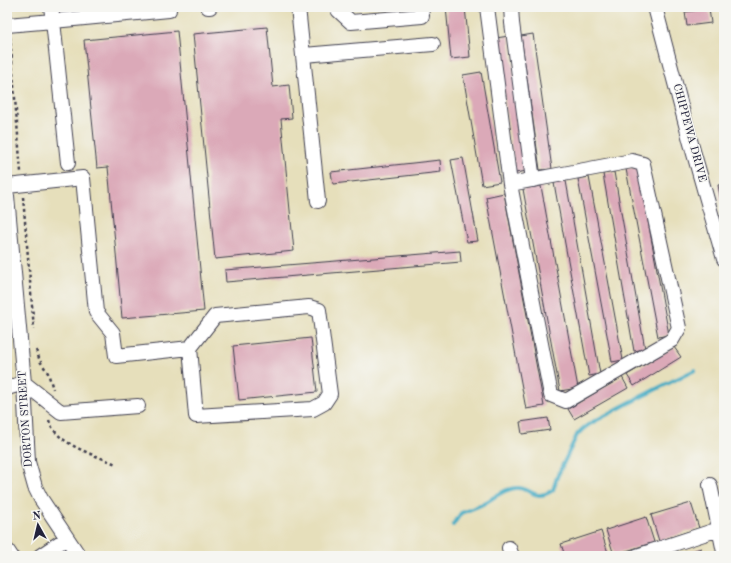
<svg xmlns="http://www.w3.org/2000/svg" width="731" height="563" font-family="'Old Standard TT',serif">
<rect width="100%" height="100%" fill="#f6f6f2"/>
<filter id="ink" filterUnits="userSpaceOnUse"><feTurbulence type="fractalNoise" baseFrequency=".025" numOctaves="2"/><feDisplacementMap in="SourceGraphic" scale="8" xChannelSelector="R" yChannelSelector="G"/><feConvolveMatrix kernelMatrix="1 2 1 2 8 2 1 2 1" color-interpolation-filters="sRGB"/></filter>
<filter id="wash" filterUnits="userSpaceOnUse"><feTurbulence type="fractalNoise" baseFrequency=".012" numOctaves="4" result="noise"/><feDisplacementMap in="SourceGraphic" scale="16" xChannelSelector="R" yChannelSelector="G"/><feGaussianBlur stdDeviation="0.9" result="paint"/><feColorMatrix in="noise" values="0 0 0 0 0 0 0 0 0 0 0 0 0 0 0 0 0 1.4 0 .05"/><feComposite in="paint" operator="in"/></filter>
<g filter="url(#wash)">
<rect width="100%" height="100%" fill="#e6dfbb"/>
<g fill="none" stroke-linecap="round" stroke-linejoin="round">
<path stroke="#44acc4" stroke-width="4" d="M453 525 461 513C469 510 477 507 485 503 494 497 505 489 516 488 531 486 533 503 553 490L557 477 577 435C585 424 600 419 612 412 639 397 667 384 695 370"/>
</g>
<g id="blocks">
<path fill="#dba9b8" d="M446 7H465L470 57 451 59Z
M709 9 711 23 687 26 685 12Z
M267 27 273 87 289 85 292 118 281 119 294 251 215 259 193 34Z
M177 31 204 311 122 318 108 167 97 168 84 40Z
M533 34 552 169 540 170 521 36Z
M509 36 527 171 515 173 496 38Z
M481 72 500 182 482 185 463 75Z
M463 158 478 241 467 242 451 160Z
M440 160 441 172 333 184 331 172Z
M638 167 669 335 658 337 626 169Z
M614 172 645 349 634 351 603 174Z
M589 177 623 360 612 362 578 179Z
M566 181 600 374 589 376 554 183Z
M724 184V205L722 206 718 185Z
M541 186 578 388 560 391 523 189Z
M504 193 544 406 526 409 486 197Z
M460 251 461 262 226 282 225 270Z
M311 338 317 392 239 400 233 346Z
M674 347 681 357 634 386 627 375Z
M622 377 628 388 574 419 568 409Z
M548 418 550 430 522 434 520 422Z
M691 503 699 528 659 541 651 515Z
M646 517 654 542 614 555 606 530Z
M601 531 609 556H565L561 544Z
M701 548 703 556H677Z"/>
</g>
</g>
<g filter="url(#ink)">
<use href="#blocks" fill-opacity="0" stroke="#3f3e4e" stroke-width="1"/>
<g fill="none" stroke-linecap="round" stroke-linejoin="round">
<g stroke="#3f3e4e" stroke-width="16">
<path id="minor" d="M208 7H210
M298 7 318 201
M338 7V10L351 22 422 16 421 7
M487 7 510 184 551 395 566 401 672 340 679 328 643 164 632 161 510 184
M511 7 512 23 533 180
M655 7 690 140 724 259
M7 25 53 21 51 7
M304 55 433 44
M68 163 53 21 169 10V7
M7 186 83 178 96 312 113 333 116 356 190 348 215 316 309 307 319 310 330 394 324 403 313 409 196 416 190 348
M7 196 24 383 28 462 35 487 41 499 79 556
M24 383 61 412 138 406
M7 388 24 383
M710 485 724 552
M509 548 512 556
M7 550 11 556
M40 556 67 538
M637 556 719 529"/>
</g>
<path stroke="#3f3e4e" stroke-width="2.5" stroke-dasharray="3 3" stroke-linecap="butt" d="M10 37 21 172
M23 197 34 329
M36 350 40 361 48 373 53 389
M49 420C55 444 95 455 116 464"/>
<use href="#minor" stroke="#fff" stroke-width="14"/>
</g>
</g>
<g text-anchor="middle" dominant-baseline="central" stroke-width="3" stroke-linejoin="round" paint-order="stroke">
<g font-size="11" fill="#22223b" stroke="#f6f6f2">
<text transform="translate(689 133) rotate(75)">CHIPPEWA DRIVE</text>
<text transform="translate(26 419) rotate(-94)">DORTON STREET</text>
</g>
</g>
<rect width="731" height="563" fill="none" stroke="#f6f6f2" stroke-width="24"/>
<g transform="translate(38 525) rotate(352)" stroke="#f6f6f2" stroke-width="3" paint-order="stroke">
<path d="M0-3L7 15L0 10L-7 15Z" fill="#22223b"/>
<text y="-6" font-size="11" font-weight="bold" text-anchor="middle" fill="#22223b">N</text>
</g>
</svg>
